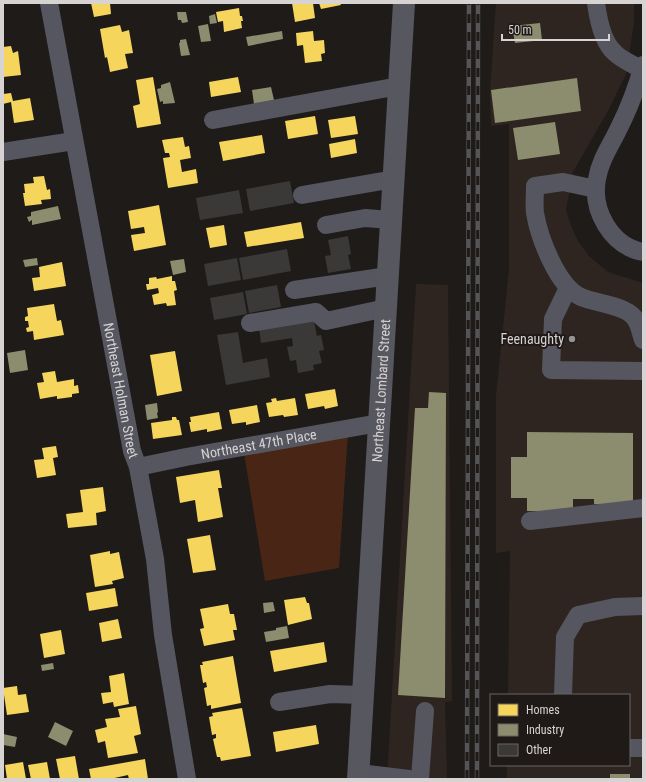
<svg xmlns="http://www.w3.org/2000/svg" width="646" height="782" font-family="'Roboto Condensed',sans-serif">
<rect width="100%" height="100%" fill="#1e1b19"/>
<path fill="#2e2521" d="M496 3H634V23L626 74 609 109 573 172 566 210 571 226 578 241 589 256 608 272 643 283V779H507V765H629V695H508L510 551 496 553V396L509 269V124L491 126 490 91Z
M416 284 448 285 452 701 445 702 447 779H387Z"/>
<path fill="#492516" d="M348 433 339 568 265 581 244 453Z"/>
<path fill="#f6d55c" d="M91 3H110L111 14 94 17Z
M292 3H313L315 18 295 22Z
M319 3H340L341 5 321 9Z
M239 8 240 16H242L243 21H241L242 28 224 32 223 21 218 22 216 12Z
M120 25 122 32 129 30 133 53 125 54 128 68 110 72 107 57 105 58 100 29Z
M313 31 314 41 324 40 325 53 321 54 322 61 305 63 303 45 297 46 296 33Z
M11 46 13 53 18 51 21 75 3 77V47Z
M153 77 161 124 137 128 133 106 140 104 136 80Z
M238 77 241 92 211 97 209 82Z
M11 93 13 101 30 98 34 120 14 123 11 102 3 104V94Z
M315 116 318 134 288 139 285 121Z
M355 116 358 134 331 138 328 120Z
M262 135 265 153 223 161 219 142Z
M183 137 185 147 189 146 191 158 180 160 182 172 196 169 198 183 168 188 163 158 170 157 169 153H165L162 140Z
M355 139 357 153 331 158 329 144Z
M44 176 47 190 50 189 51 199 41 200 42 204 25 206 23 193H25L24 184 34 183 33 177Z
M159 205 166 245 134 251 131 235 145 233 144 227 131 229 128 211Z
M301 222 304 238 247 247 244 232Z
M224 225 227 245 210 248 206 228Z
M62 262 66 286 34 291 32 278 40 277 39 267Z
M172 276V281H175L177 290 174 291 176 305 167 306 166 303 154 305 152 295 159 293 158 288 147 290 146 284H149V278L156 277 157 279Z
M54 304 57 321 61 320 64 335 34 340 33 331 27 332 26 328 29 327 28 321H25V317L28 316 27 308Z
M175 351 182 391 157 396 150 355Z
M55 371 57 382 74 379V386L78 385 79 393 72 394V397L57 399V396L40 399 37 383 44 382 42 373Z
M335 389 338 406 325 409 324 406 308 409 305 394Z
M276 398 277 401 295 398 298 415 284 417 283 415 269 417 266 403 272 402 271 399Z
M257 405 260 422 246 425V422L232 424 229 410Z
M219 412 222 429 207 432V429L191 432 189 422H191L190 417Z
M172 417H176L177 420H179L182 435 153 439 151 423 172 420Z
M56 446 58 457 53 458 56 475 37 478 34 460 44 459 42 448Z
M219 470 222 488H218L223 517 198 522 195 500 180 503 176 477Z
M103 487 106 511 96 513 97 525 68 528 66 514 83 512 80 490Z
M210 535 216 570 193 573 187 539Z
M110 551V554L119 552 124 578 112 581 113 584 95 587 90 555Z
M115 588 118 606 89 611 86 593Z
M305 597 307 603H309L312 619 288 625 284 600Z
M228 604 230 614H234L237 630H233L235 640 204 646 200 629 204 628 200 609Z
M118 619 122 638 102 642 99 623Z
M61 630 65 654 44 658 40 634Z
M324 642 327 662 274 672 270 651Z
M233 656 241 703 211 709V705L207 706 204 688 207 687 206 682 203 683 200 665H203L202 662Z
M124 673 129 704 114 707 113 702 103 704 101 693 111 692 109 676Z
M17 686 18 695 26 694 29 712 7 715 3 688Z
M136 706 141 734 134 736 138 753 108 758 105 741 98 743 95 730 107 727 105 719 120 717 118 709Z
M242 708 251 756 221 761 220 757H217L213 739 216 738V734L212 735 209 717 213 716 212 713Z
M316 725 319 744 276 752 273 732Z
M75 756 79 779H60L56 759Z
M145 759 148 779H129L128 775 110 779H91L89 769Z
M23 762 26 779H7L5 765Z
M47 762 50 779H31L28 765Z"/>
<path fill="#8c8c6e" d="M177 12H186L188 22 182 23 181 20H178Z
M215 14 217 23 210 24 209 16Z
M540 23 542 40 515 43 512 26Z
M208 24 211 41 201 42 198 26Z
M282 31 283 39 248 46 246 37Z
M186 39 190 55 181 56 179 43H180V40Z
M577 78 581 111 495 123 491 90Z
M170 82 175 103 163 104V101L160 102 157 89 161 88V85Z
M271 87 274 100 254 104 252 90Z
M555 122 560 154 518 160 513 128Z
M58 206 61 219 32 225V220L29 222 27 217 31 216V212Z
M37 258 38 265 25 267 23 260Z
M184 259 186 272 173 275 170 261Z
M25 350 28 370 10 373 7 353Z
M429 392 446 393 445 698 398 695 415 408H428Z
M157 403 158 412 157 413 158 418 147 420 145 405Z
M527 432 633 433V504H594V499H573V512L527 511V498H511V457H527Z
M273 602 275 611 264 613 263 603Z
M287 626 289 638 266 642 264 632 276 630V628Z
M53 663 54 669 42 671 41 665Z
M55 722 73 731 66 746 48 737Z
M3 734 17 737 15 747 3 745Z
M610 774H630V779H610Z"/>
<path fill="#3b3937" d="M290 181 294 203 250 211 246 189Z
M239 190 243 213 200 220 196 198Z
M348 236 351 254 348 255 351 269 328 273 325 256 331 255 328 240Z
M287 249 291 271 243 280 239 258Z
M237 258 241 280 208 286 204 264Z
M277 285 281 307 249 313 245 291Z
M243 292 247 314 214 320 210 298Z
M313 317 317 336 321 335 324 350 319 351 322 363 313 365 314 370 298 373 296 360 290 361 287 347 293 346 292 338 261 343 259 328Z
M238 332 243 363 267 358 270 377 226 385 217 335Z"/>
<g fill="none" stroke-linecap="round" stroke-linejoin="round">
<g stroke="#555660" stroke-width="18">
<path id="s1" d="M49 3 132 451 138 467 155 559 163 635 187 779"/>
<path d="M596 3C598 18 603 43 615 53 622 60 633 64 642 70"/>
<path d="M643 65C637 87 629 108 619 128 611 145 600 160 597 179 591 210 611 246 643 252"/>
<path d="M213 120 399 86"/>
<path d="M3 152 74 141"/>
<path d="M596 189 563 182 535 186C535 195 534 204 535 213 539 237 557 286 581 297 597 304 630 305 637 322 640 328 641 334 643 340"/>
<path d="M302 195 394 179"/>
<path d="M326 225 365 218 391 220"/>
<path d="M568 288 553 319 551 370 643 371"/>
<path d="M294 290 388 276"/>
<path d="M250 323 316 312 326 321 386 308"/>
<path id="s2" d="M138 467 186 457 379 423"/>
<path d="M530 521 643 508"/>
<path d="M563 695 565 637 578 615 615 607 643 606"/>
<path d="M279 702 330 694 363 695"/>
<path d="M629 748H643"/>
<path d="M359 773 409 779"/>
<path d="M420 779 425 711"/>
</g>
<path stroke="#575760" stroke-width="22" id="s3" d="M358 779 404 3"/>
<g stroke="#555558" stroke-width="4.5">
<path id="rail" d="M467 779 469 3
M477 779 478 3"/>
</g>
<use href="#rail" stroke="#1f1a18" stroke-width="3" stroke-dasharray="9" stroke-linecap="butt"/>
</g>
<circle fill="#969391" stroke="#1f1a18" stroke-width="1.5" cx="572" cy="339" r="4"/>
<g text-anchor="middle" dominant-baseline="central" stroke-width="4" stroke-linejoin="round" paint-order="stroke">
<g font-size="14" fill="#d6d3d2" stroke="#1f1a18" text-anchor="end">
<text x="564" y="339">Feenaughty</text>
</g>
<g font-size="14" fill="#d6d3d2" stroke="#1f1a18">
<text stroke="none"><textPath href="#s1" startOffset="394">Northeast Holman Street</textPath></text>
<text stroke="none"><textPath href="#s3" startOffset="389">Northeast Lombard Street</textPath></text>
<text stroke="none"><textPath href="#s2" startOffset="123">Northeast 47th Place</textPath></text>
</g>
</g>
<rect width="646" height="782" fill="none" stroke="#d6d3d2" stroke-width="8"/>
<rect x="490" y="694" width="140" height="72" fill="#1f1a18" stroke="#686462"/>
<rect x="498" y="704" width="20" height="12" fill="#f6d55c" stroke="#686462"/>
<text x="526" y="714" font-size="12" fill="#d6d3d2">Homes</text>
<rect x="498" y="724" width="20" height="12" fill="#8c8c6e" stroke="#686462"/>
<text x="526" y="734" font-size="12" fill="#d6d3d2">Industry</text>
<rect x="498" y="744" width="20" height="12" fill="#3b3937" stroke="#686462"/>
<text x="526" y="754" font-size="12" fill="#d6d3d2">Other</text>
<path d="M502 34v6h107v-6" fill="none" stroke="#d6d3d2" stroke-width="2"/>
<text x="508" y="34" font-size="12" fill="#d6d3d2" stroke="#1f1a18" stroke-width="3" paint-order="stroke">50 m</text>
</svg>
